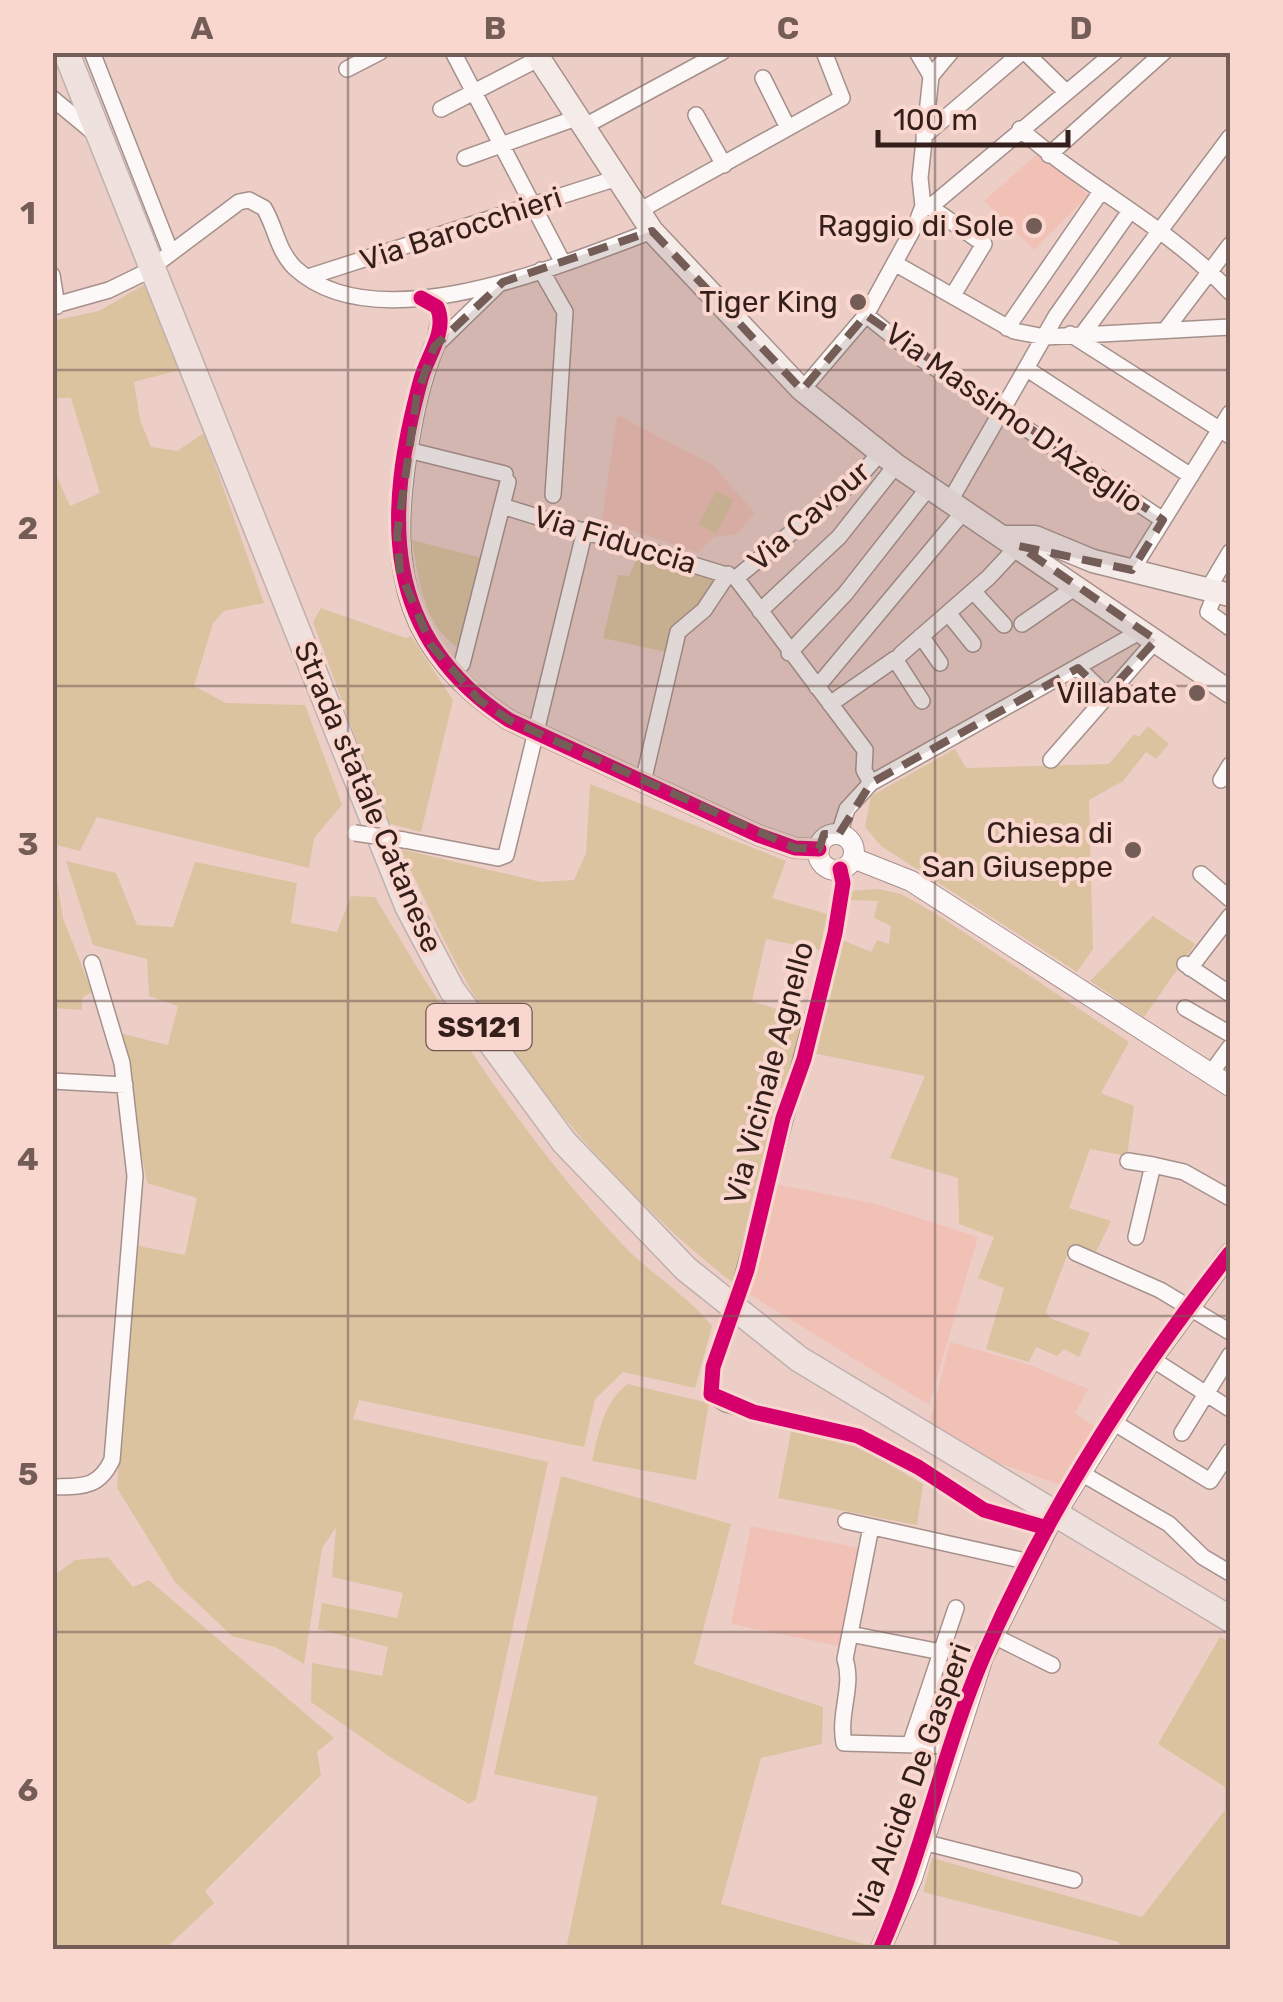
<svg xmlns="http://www.w3.org/2000/svg" width="1283" height="2002" font-family="Rubik,sans-serif">
<rect width="100%" height="100%" fill="#eccec7"/>
<path fill="#f1c1b6" d="M1038 153 1089 195 1034 250 984 201Z
M617 415 713 465 755 513 737 534 714 537 698 553 602 520Z
M775 1184 876 1204 978 1237 929 1405 749 1294Z
M950 1342 1030 1365 1088 1389 1075 1413 1098 1429 1061 1485 998 1463 929 1425Z
M751 1526 859 1548 839 1646 731 1624Z"/>
<path fill="#dbc3a0" d="M147 283 179 370 134 382 140 420 151 447 177 451 204 433 264 603 224 611 213 623 194 686 226 703 305 705 342 805 314 838 309 868 97 817 80 851 53 844V476L57 477 70 506 100 493 71 398H53L52 321 99 311Z
M717 491 734 500 716 534 698 524Z
M412 540 481 558 458 648C423 624 419 580 412 540Z
M639 553 716 579 666 652 603 638 618 575 629 576Z
M321 608 406 638 411 636 453 700 421 832 387 823 313 622Z
M1148 726 1169 744 1156 759 1146 752 1123 781 1089 800 1093 949 1077 972 881 846 865 827 871 796 955 749 966 768 1109 764 1134 734 1139 737Z
M590 784 786 861 772 898 827 914 820 950 766 939 752 1001 807 1019 790 1090 765 1085 759 1100 776 1106 732 1282C636 1208 548 1107 481 1006 449 957 427 901 400 849L541 882 574 880 586 853Z
M53 857 63 918 92 992 82 998V1010L53 1008Z
M66 861 116 873 137 925 173 927 195 862 297 883 291 923 337 932 351 896 375 897C447 1020 524 1139 622 1244 649 1273 686 1294 712 1326L695 1388 623 1372 595 1399 584 1447 359 1400 353 1419 548 1462 476 1799 469 1804 393 1759 311 1702 312 1663 382 1676 388 1647 318 1629 322 1603 397 1618 403 1593 332 1577 336 1527 322 1548 304 1664 275 1647 232 1636 175 1582 117 1488 133 1245 185 1255 197 1198 147 1183 119 1033 168 1045 178 1006 149 996 147 959 93 945Z
M878 889 901 894 938 915 1129 1042 1101 1093 1134 1106 1127 1156 1090 1149 1069 1208 1111 1221 1095 1254 1070 1248 1046 1311 1050 1318 1090 1333 1079 1357 1064 1349 1057 1356 1036 1347 1029 1362 986 1349 1004 1288 978 1278 994 1237 959 1224 958 1178 890 1158 925 1076 813 1053 842 940 871 952 877 940 889 944 891 926 874 918 878 901 848 900 850 891Z
M1153 916 1195 944 1144 1017 1090 981Z
M628 1384 709 1403 696 1480 592 1461C598 1435 604 1400 628 1384Z
M792 1427 842 1437 923 1484 917 1525 778 1498Z
M561 1476 731 1524 694 1664 823 1707 822 1744 761 1758 721 1904 868 1945 867 1949H566L598 1797 494 1774Z
M108 1557 133 1587 149 1580 334 1738 317 1752 321 1775 205 1891 214 1903 165 1949 64 1950 53 1945V1571L56 1574 75 1560Z
M1220 1637 1230 1642V1949H1119V1942L923 1892 932 1858 1142 1917 1225 1810V1787L1158 1744Z"/>
<g fill="none" stroke-linecap="round" stroke-linejoin="round">
<g stroke="#a6908b" stroke-width="18">
<path id="minor" d="M92 52 171 253
M453 52 563 263
M917 52 931 76
M1025 52 1066 92
M347 69 380 52
M763 78 788 128
M52 98 99 137
M441 109 538 59
M696 115 724 165
M581 128 722 52
M1020 129C1087 188 1169 227 1230 292
M924 136 1022 52
M1049 155 1164 52
M465 158 576 118
M923 206 930 207 1115 52
M930 207 984 244 953 295
M637 212 842 98 824 52
M163 259 239 202 249 200 264 208C276 228 277 250 295 268 377 344 563 264 652 231
M896 264 1014 331 1045 337 1230 327
M541 270 565 312 553 495
M52 275 57 306
M308 277 614 179
M421 298 432 302 440 314 435 342
M52 306 109 290 144 273
M866 315 916 355 1163 520
M1007 328 1100 193
M1167 328 1230 245
M1084 332 1230 137
M1070 334 1230 436
M434 347 499 284
M1027 369 1191 476
M802 390 866 315 917 222 923 206 920 178 931 76 951 52
M408 450 505 474
M950 501 1056 316 1130 211
M502 506 736 578 865 750 864 770 871 783
M1132 570 1230 413
M736 578 858 478 880 453
M1208 589 1230 552
M973 591 1004 625
M1216 592 1208 612 1230 628
M760 611 839 537 896 465
M948 613 973 644
M1022 624 1077 586
M921 636 940 663
M789 653 845 594 929 487
M901 654 988 578 1018 546
M1078 668 1106 695
M451 673 462 664 508 482
M817 687 964 511
M830 704 895 659 922 701
M1051 760 1156 640
M1221 780 1230 765
M643 782 678 632 704 610 728 574
M839 834 847 809 871 783 1141 631
M404 840 498 858 506 855 585 530
M1201 874 1230 899
M1185 964 1230 994
M1190 968 1230 916
M1185 1008 1230 1034
M1211 1073 1230 1047
M52 1081 125 1085
M1128 1161 1153 1165
M1136 1237 1153 1165 1184 1172 1230 1198
M1076 1253 1160 1290 1230 1332
M739 1290 835 933 843 883 840 869
M726 1327 713 1367 711 1394 726 1404 858 1436 918 1467 984 1510 1047 1528
M1152 1359 1230 1409
M1113 1422 1210 1481 1230 1451
M1182 1433 1230 1355
M1081 1473 1169 1524 1203 1557 1230 1573
M52 1487C82 1486 98 1489 112 1460L135 1176 122 1063 92 963
M846 1521 1030 1562
M871 1527 845 1659C854 1687 838 1713 844 1743L953 1746
M850 1634 941 1652
M994 1636 1052 1665
M910 1745 956 1608
M923 1842 1074 1880"/>
</g>
<g stroke="#a6908b" stroke-width="22">
<path id="tertiary" d="M434 347C419 383 412 420 406 459 389 575 406 652 509 720L758 835 795 848 819 849
M818 852a18 18 0 1 1 36 0a18 18 0 1 1-36 0Z
M853 858 911 881 1230 1086
M1061 1505 1152 1359 1230 1253
M880 1950 912 1878 983 1657 1049 1525"/>
</g>
<g stroke="#a6908b" stroke-width="25">
<path id="secondary" d="M535 52 652 231 802 390 896 465 1230 692
M1005 537H1035L1093 561 1230 595"/>
</g>
<g stroke="#c0b0ad" stroke-width="28">
<path id="primary" d="M66 52 408 907 452 990 564 1142 686 1269 799 1359 1230 1619"/>
</g>
<use href="#minor" stroke="#fcf8f7" stroke-width="15"/>
<use href="#tertiary" stroke="#fcf8f7" stroke-width="20"/>
<use href="#secondary" stroke="#f5ecea" stroke-width="22"/>
<use href="#primary" stroke="#efe1de" stroke-width="25"/>
<g stroke="#a6908b" stroke-width="18" stroke-linecap="butt">
<path id="minor-bridge" d="M355 833 404 840"/>
</g>
<use href="#minor-bridge" stroke="#fcf8f7" stroke-width="15"/>
<g stroke="#f9d7cf" stroke-width="21">
<path id="cycleway" d="M421 298 437 307C448 330 427 357 421 379 384 514 380 636 509 720L758 835 795 848 819 849
M840 869 843 883 835 933 804 1059 783 1118 747 1270 713 1367 711 1394 753 1412 858 1436 918 1467 984 1510 1047 1528
M880 1950C923 1853 943 1750 984 1655 1046 1513 1134 1375 1230 1253"/>
</g>
<use href="#cycleway" stroke="#d6006c" stroke-width="15"/>
</g>
<path fill="#745c57" fill-opacity="0.2" stroke="#745c57" stroke-width="8" stroke-dasharray="20 12" stroke-linejoin="round" d="M652 231 802 390 866 315 1163 520 1132 570 1019 546 1156 640 1106 695 1078 668 871 783 839 834H824L819 849 795 848 509 720 479 700 431 645 400 572 397 535 417 395 434 347 503 282Z"/>
<path fill="none" stroke="#745c57" stroke-width="2.5" stroke-opacity="0.55" d="M348 52V1950M642 52V1950M935 52V1950M52 370H1230M52 686H1230M52 1001H1230M52 1316H1230M52 1632H1230"/>
<g fill="#745c57" stroke="#f9d7cf" stroke-width="4">
<circle cx="1034" cy="226" r="10"/>
<circle cx="858" cy="302" r="10"/>
<circle cx="1197" cy="693" r="10"/>
<circle cx="1133" cy="850" r="10"/>
</g>
<g text-anchor="middle" dominant-baseline="central" stroke-width="8" stroke-linejoin="round" paint-order="stroke">
<rect fill="#f9d7cf" stroke="#6f5651" stroke-width="2.5" x="426.5" y="1004" width="105" height="46" rx="8"/>
<g font-size="28" font-weight="bold" fill="#341f1b">
<text x="479" y="1027">SS121</text>
</g>
<g font-size="30" fill="#341f1b" stroke="#f9d7cf" text-anchor="end">
<text x="1014" y="226">Raggio di Sole</text>
<text x="838" y="302">Tiger King</text>
<text x="1177" y="693">Villabate</text>
<text x="1113" y="833">Chiesa di<tspan x="1113" dy="34">San Giuseppe</tspan></text>
</g>
<g font-size="30" fill="#341f1b" stroke="#f9d7cf">
<text transform="translate(461 229) rotate(-18)">Via Barocchieri</text>
<text transform="translate(1014 418) rotate(35)">Via Massimo D'Azeglio</text>
<text transform="translate(809 516) rotate(-41)">Via Cavour</text>
<text transform="translate(615 540) rotate(17)">Via Fiduccia</text>
<text transform="translate(368 797) rotate(67)">Strada statale Catanese</text>
<text transform="translate(769 1073) rotate(-75)">Via Vicinale Agnello</text>
<text transform="translate(912 1782) rotate(-70)">Via Alcide De Gasperi</text>
</g>
</g>
<rect width="1283" height="2002" fill="none" stroke="#f9d7cf" stroke-width="110"/>
<path d="M878 130v15h190v-15" fill="none" stroke="#341f1b" stroke-width="5"/>
<text x="893" y="130" font-size="30" fill="#341f1b" stroke="#f9d7cf" stroke-width="8" paint-order="stroke">100 m</text>
<rect x="55" y="55" width="1173" height="1892" fill="none" stroke="#745c57" stroke-width="4"/>
<g font-size="32" text-anchor="middle" font-weight="bold" fill="#745c57">
<text x="202" y="39">A</text>
<text x="495" y="39">B</text>
<text x="788" y="39">C</text>
<text x="1081" y="39">D</text>
<text x="28" y="224">1</text>
<text x="28" y="539">2</text>
<text x="28" y="855">3</text>
<text x="28" y="1170">4</text>
<text x="28" y="1485">5</text>
<text x="28" y="1801">6</text>
</g>
</svg>
